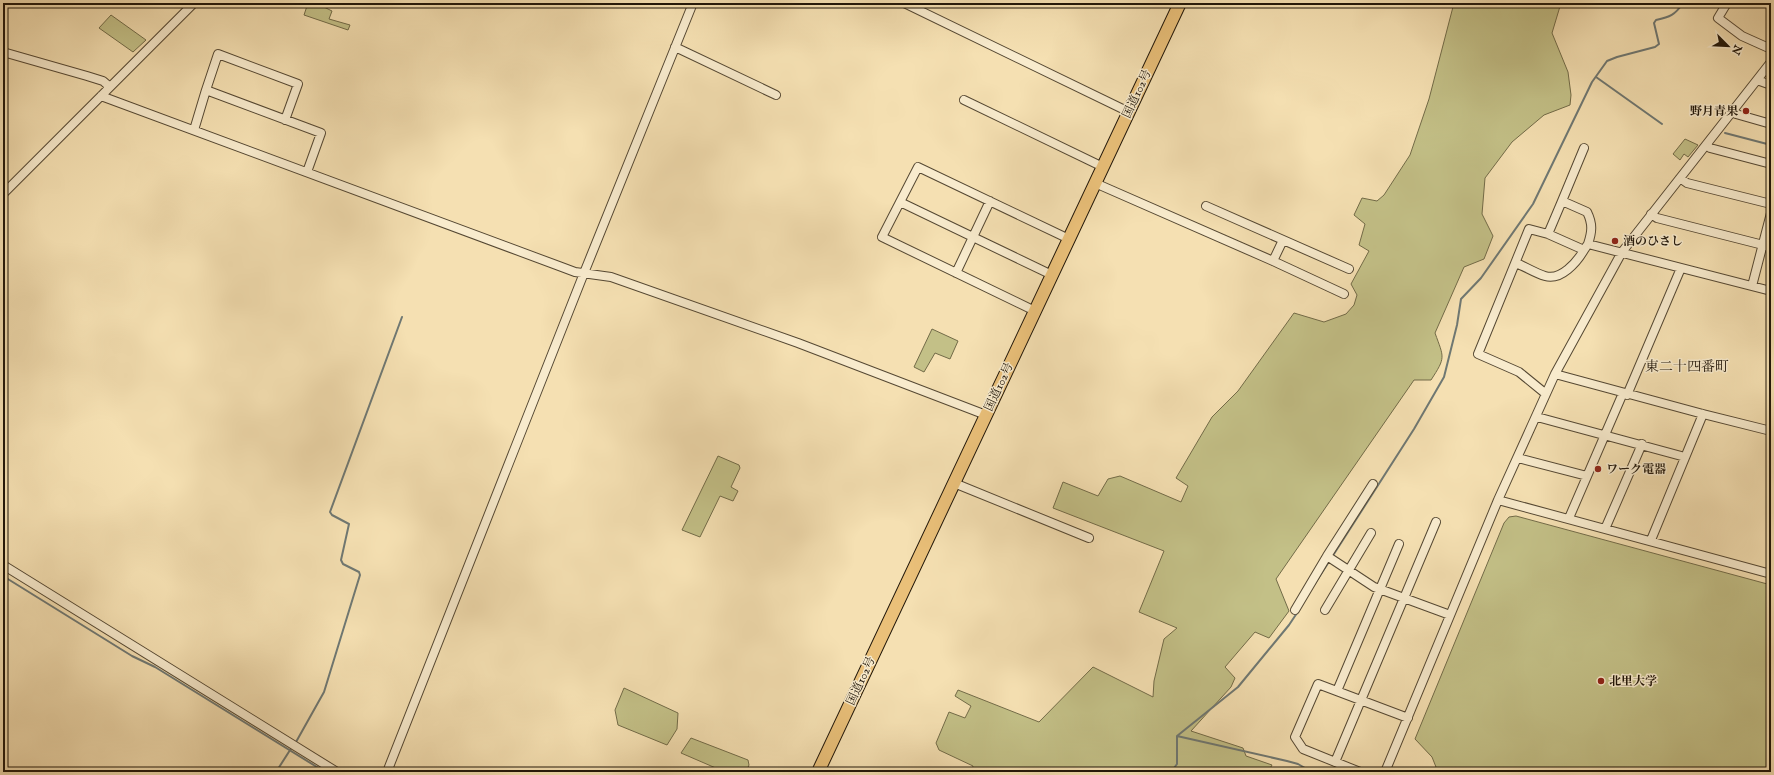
<svg xmlns="http://www.w3.org/2000/svg" width="1774" height="775" font-family="'IM FELL English','Noto Serif JP',serif">
<rect width="100%" height="100%" fill="#f5e0b2"/>
<filter id="stains"><feTurbulence type="fractalNoise" baseFrequency=".005" numOctaves="4"/><feColorMatrix values="0 0 0 0 .2 0 0 0 0 .09 0 0 0 0 .02 0 0 0 .5 -.17"/></filter>
<radialGradient id="worn" r=".72"><stop offset=".6" stop-color="#630" stop-opacity="0"/><stop offset="1" stop-color="#630" stop-opacity=".3"/></radialGradient>
<path fill="#c3c087" stroke="#726b48" d="M308 3H325L324 7 332 11 329 19 350 25 348 30 304 15Z
M1454 3H1561L1552 33 1568 72 1571 95 1570 105 1544 115 1512 142 1485 178 1482 214 1493 236 1484 259 1464 267 1435 333C1444 358 1446 357 1431 380H1414L1276 579 1289 611 1269 638 1255 632 1225 667 1235 678 1231 687 1191 731 1243 748 1246 756 1272 765 1268 772H972L973 766 939 750 936 743 949 712 965 718 971 706 955 696 958 690 1039 722 1093 667 1153 697 1154 681 1164 639 1177 628 1139 612 1164 551 1053 508 1063 482 1098 496 1108 479 1120 476 1181 502 1188 486 1176 478 1212 417 1238 391 1294 313 1324 322 1346 314 1354 305 1357 295 1351 284 1369 251 1359 245 1365 224 1354 215 1362 198 1377 201 1384 195 1410 155 1429 99Z
M111 15 146 40 133 52 99 28Z
M1685 139 1698 145 1688 157 1684 154 1680 160 1673 154Z
M932 329 958 341 950 359 935 353 924 372 914 367Z
M718 456 739 465 740 468 731 487 738 491 733 501 720 496 700 537 682 530Z
M1516 516 1771 585V772H1438L1432 757 1415 739 1504 523 1509 517Z
M624 688 678 713 677 729 667 745 618 725 615 710Z
M691 738 748 760 749 765 746 772H725L681 753Z"/>
<g fill="none" stroke-linecap="round" stroke-linejoin="round">
<path stroke="#6f7873" stroke-width="2" d="M1596 77 1662 124
M1725 133 1771 145
M1332 557 1414 429 1444 377 1457 325 1461 299 1481 278 1533 204 1592 82 1607 61 1617 57 1655 47 1659 44 1654 23 1656 20C1670 17 1675 15 1683 3
M3 576 132 656 155 667 325 772
M1314 585 1330 560
M1177 736 1287 761 1298 764 1312 772
M296 742 324 692 360 575 359 572 343 564 341 560 349 524 332 515 330 512 402 317
M276 772 292 747
M1171 772 1177 764V736L1238 687 1289 625 1297 613"/>
<g stroke="#554833" stroke-width="10">
<path id="minor" d="M904 3 1129 112
M1727 3 1718 18 1742 36 1771 49
M675 47 776 95
M3 52 87 76 103 81 110 87
M1757 80 1771 85
M206 90 218 54 298 84 285 120
M101 96 559 266 575 272 611 277 798 343 986 415
M964 100 1103 167
M1732 111 1736 114 1771 124
M194 130 206 90 321 133 307 172
M1707 145 1710 148 1771 164
M1680 178 1687 183 1771 204
M1095 183 1273 261 1344 294
M3 194 194 3
M1562 201 1584 148
M900 202 1052 275
M1206 206 1349 269
M1651 214 1657 218 1771 247
M1548 234 1562 201 1587 212C1593 224 1592 232 1588 244
M1273 261 1283 240
M1516 263C1526 267 1535 273 1545 276 1561 281 1577 262 1584 250
M956 273 990 201
M1752 286 1771 213
M1035 311 882 237 918 167 1069 239
M1555 374 1703 414 1771 431
M1546 394 1519 372 1478 354 1529 229 1548 234 1584 250 1588 244 1771 291
M1627 395 1681 268
M1537 417 1685 457
M1518 458 1587 476
M954 483 1089 538
M1498 500 1771 574
M1569 518 1623 393
M1605 529 1642 444
M1651 540 1703 414
M1327 556 1374 587 1450 615
M3 565 337 772
M1295 610 1327 556 1373 484
M1325 610 1371 533
M1337 691 1399 544
M1335 762 1436 522
M387 772 584 273 693 3
M1360 772 1303 749 1295 737 1318 684 1408 718
M1385 772 1498 500 1555 374 1622 252 1771 62"/>
</g>
<g stroke="#201609" stroke-width="14">
<path id="highway" d="M818 772 1180 3"/>
</g>
<use href="#minor" stroke="#f8ebcd" stroke-width="8"/>
<use href="#highway" stroke="#eac079" stroke-width="12"/>
</g>
<g fill="#8f2418" stroke="#f8ebcd" stroke-width="1.5">
<circle cx="1746" cy="111" r="4"/>
<circle cx="1615" cy="241" r="4"/>
<circle cx="1598" cy="469" r="4"/>
<circle cx="1601" cy="681" r="4"/>
</g>
<g text-anchor="middle" dominant-baseline="central" stroke-width="3" stroke-linejoin="round" paint-order="stroke">
<g font-size="12" fill="#201609" stroke="#f8ebcd">
<text transform="translate(1137 94) rotate(-65)">国道102号</text>
<text transform="translate(999 387) rotate(-65)">国道102号</text>
<text transform="translate(861 681) rotate(-65)">国道102号</text>
</g>
<g font-size="12" font-weight="bold" fill="#201609" stroke="#f8ebcd" text-anchor="start">
<text x="1738" y="111" text-anchor="end">野月青果</text>
<text x="1623" y="241">酒のひさし</text>
<text x="1606" y="469">ワーク電器</text>
<text x="1609" y="681">北里大学</text>
</g>
<g font-size="14" fill="#201609" stroke="#f8ebcd">
<text x="1687" y="367">東二十四番町</text>
</g>
</g>
<rect width="1774" height="775" fill="none" stroke="#f5e0b2" stroke-width="16"/>
<rect x="4" y="4" width="1766" height="767" fill="none" stroke="#201609" stroke-width="2"/>
<rect x="8" y="8" width="1758" height="759" fill="none" stroke="#201609"/>
<g transform="translate(1728 46) rotate(114)" stroke="#f8ebcd" stroke-width="3" paint-order="stroke">
<path d="M0-3L7 15L0 10L-7 15Z" fill="#201609"/>
<text y="-6" font-size="11" font-weight="bold" text-anchor="middle" fill="#201609">N</text>
</g>
<rect width="100%" height="100%" filter="url(#stains)"/>
<rect width="100%" height="100%" fill="url(#worn)"/>
</svg>
